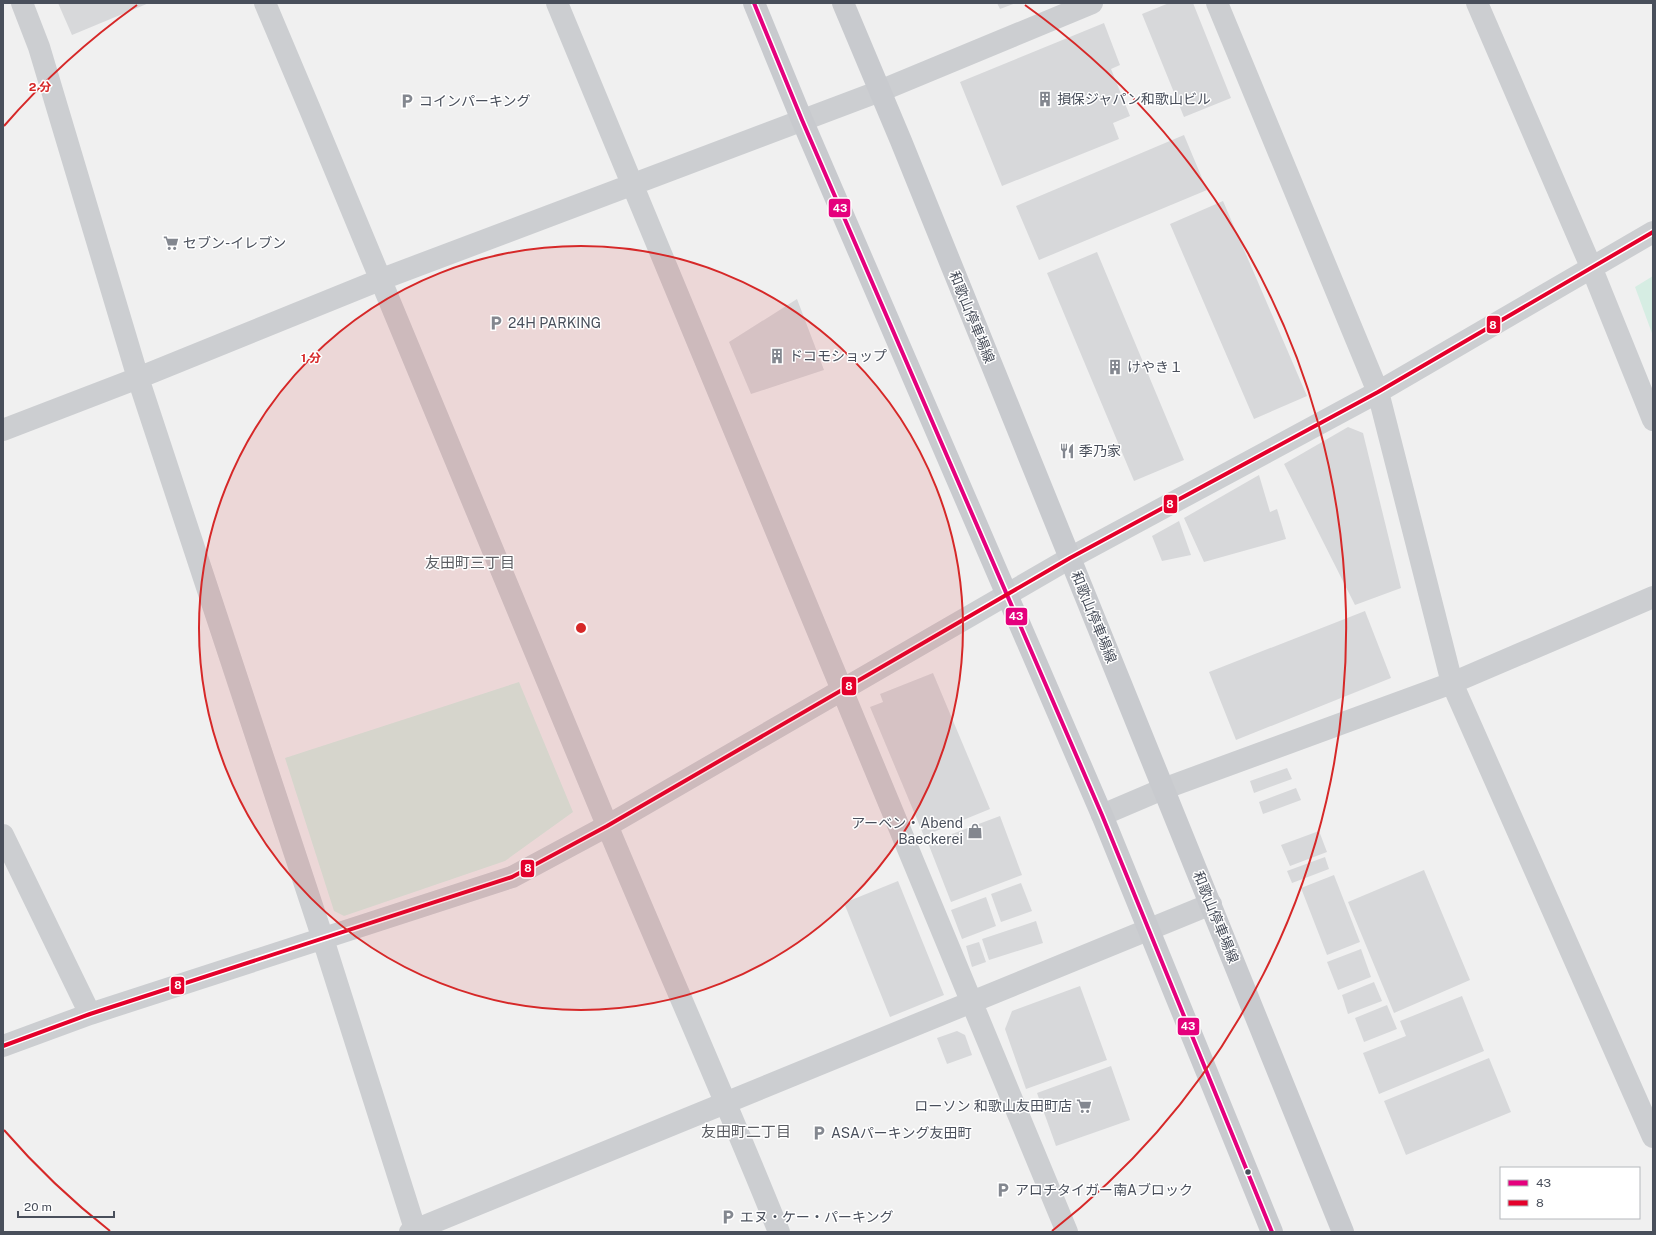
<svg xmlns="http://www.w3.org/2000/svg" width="1656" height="1235" font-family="'Public Sans','Noto Sans JP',sans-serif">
<rect width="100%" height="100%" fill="#f0f0f0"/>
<path fill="#d6ede3" d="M1653 276V336L1635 287Z
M519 682 573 812 505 861 344 916 334 911 285 758Z"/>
<path fill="#d7d8da" d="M58 3H149L72 35Z
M997 3H1016L1000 9Z
M1169 3H1193L1231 98 1184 117 1142 14Z
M1104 23 1120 65 1111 69 1130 116 1113 123 1119 139 1002 186 960 82Z
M1184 135 1207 190 1039 260 1016 206Z
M1223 201 1307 396 1254 419 1170 224Z
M1097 252 1184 460 1134 481 1047 273Z
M797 299 824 370 751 394 729 342Z
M1348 427 1363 433 1401 588 1355 605 1284 464Z
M1259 475 1270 512 1277 509 1286 539 1204 562 1184 518Z
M1179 521 1191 555 1162 561 1152 536Z
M1365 611 1391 678 1236 740 1209 672Z
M933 673 990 809 924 836 870 707 883 702 880 694Z
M1287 768 1292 779 1254 793 1250 781Z
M1296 788 1301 800 1263 814 1259 802Z
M1000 816 1022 875 951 902 928 843Z
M1319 831 1327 852 1290 866 1281 845Z
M1325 857 1329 869 1292 883 1287 871Z
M1424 870 1470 980 1394 1013 1348 902Z
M1334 875 1360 942 1327 955 1301 888Z
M898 881 944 995 890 1017 844 903Z
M1021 883 1032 911 1001 922 991 894Z
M986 897 996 926 962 939 951 910Z
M1036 921 1043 943 989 960 982 939Z
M979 942 986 962 972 967 966 946Z
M1361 949 1371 977 1338 990 1327 962Z
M1374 982 1382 1001 1348 1014 1342 995Z
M1080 986 1107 1060 1026 1089 1005 1029 1012 1011Z
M1462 996 1484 1051 1379 1094 1363 1053 1406 1036 1400 1021Z
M1387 1005 1397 1029 1364 1042 1355 1018Z
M957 1031 965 1035 972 1055 947 1064 937 1038Z
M1489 1058 1511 1112 1406 1155 1384 1101Z
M1111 1066 1130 1120 1056 1146 1037 1093Z"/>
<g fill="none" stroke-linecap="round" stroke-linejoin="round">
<path stroke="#ccced1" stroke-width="22" d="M22 3 39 47 138 378 323 939 416 1232
M265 3C381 276 492 551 607 825 664 961 724 1095 779 1232
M557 3 1067 1232
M1217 3 1378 392 1452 683 1653 1137
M1477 3 1592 269 1653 420
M3 430 138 378 382 279 880 91 1092 3
M1102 815 1163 789 1452 683 1653 597
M3 835 90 1014
M3 1046 90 1014 512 877 607 826 1070 558 1378 392 1653 232
M410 1232 1211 904"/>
<path stroke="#c8cace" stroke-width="22" d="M754 3 802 120 1102 815 1272 1232
M843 3 901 141 1343 1232"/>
<g stroke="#fff" stroke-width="7">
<path id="bus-1" d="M754 3 802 120 1102 815 1272 1232"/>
</g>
<g stroke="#fff" stroke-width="7">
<path id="bus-2" d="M3 1046 90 1014 512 877 607 826 1070 558 1378 392 1653 232"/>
</g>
<use href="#bus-1" stroke="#e5007d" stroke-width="4"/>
<use href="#bus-2" stroke="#e4002b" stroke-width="4"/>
</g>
<circle cx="581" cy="628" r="382" fill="#d62828" fill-opacity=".12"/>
<g fill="none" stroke="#d62828" stroke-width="2">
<circle cx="581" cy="628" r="382"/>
<path d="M110 1231A765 765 0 0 1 4 1130M4 126A765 765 0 0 1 137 5M1025 5A765 765 0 0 1 1052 1231"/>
</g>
<defs>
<g id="building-bare" transform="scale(1.2)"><path d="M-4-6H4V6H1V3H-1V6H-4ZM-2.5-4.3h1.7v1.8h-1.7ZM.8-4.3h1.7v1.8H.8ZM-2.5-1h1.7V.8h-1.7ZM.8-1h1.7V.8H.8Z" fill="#83878f" stroke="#fff" stroke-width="2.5" paint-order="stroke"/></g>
<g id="parking-bare" transform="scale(1.2)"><path d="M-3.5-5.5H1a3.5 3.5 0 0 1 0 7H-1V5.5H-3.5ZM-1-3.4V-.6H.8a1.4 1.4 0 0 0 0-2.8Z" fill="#83878f" stroke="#fff" stroke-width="2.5" paint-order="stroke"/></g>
<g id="supermarket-bare" transform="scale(1.2)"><path d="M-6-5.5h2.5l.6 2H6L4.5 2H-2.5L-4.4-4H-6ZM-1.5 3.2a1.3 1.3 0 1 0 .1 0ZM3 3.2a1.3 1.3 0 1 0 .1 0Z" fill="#83878f" stroke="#fff" stroke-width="2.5" paint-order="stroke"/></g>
<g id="restaurant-bare" transform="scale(1.2)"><path d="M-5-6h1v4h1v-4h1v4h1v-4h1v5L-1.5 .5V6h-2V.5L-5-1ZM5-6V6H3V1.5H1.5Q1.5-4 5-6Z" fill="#83878f" stroke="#fff" stroke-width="2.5" paint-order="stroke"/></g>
<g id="shop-bare" transform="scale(1.2)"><path d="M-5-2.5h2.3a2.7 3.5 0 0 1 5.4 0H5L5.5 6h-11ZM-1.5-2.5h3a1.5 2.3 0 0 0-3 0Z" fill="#83878f" stroke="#fff" stroke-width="2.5" paint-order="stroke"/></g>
</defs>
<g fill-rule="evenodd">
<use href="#building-bare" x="1045" y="99"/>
<use href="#parking-bare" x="407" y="101"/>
<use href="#supermarket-bare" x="171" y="243"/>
<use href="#parking-bare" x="496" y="323"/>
<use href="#building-bare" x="777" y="356"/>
<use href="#building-bare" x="1115" y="367"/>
<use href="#restaurant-bare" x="1067" y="451"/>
<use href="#shop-bare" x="975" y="831"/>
<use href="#supermarket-bare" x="1084" y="1106"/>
<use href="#parking-bare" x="819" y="1133"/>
<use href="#parking-bare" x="1003" y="1190"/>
<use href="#parking-bare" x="728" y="1217"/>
</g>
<circle fill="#494f5b" stroke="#fff" stroke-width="1.5" cx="1248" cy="1172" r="3.5"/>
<g text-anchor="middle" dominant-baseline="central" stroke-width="3" stroke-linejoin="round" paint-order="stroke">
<g font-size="14" fill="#494f5b" stroke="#fff" text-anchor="start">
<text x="1057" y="99">損保ジャパン和歌山ビル</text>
<text x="419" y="101">コインパーキング</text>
<text x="183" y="243">セブン-イレブン</text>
<text x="508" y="323">24H PARKING</text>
<text x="789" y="356">ドコモショップ</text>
<text x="1127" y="367">けやき１</text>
<text x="1079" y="451">季乃家</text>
<text x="963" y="823" text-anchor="end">アーベン・Abend<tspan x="963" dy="16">Baeckerei</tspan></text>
<text x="1072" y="1106" text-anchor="end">ローソン 和歌山友田町店</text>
<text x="831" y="1133">ASAパーキング友田町</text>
<text x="1015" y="1190">アロチタイガー南Aブロック</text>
<text x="740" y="1217">エヌ・ケー・パーキング</text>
</g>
<g font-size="14" fill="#494f5b" stroke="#fff">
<text transform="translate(972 317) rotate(68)">和歌山停車場線</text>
<text transform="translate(1094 617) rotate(68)">和歌山停車場線</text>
<text transform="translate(1216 917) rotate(68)">和歌山停車場線</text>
</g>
<g font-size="15" fill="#5c5e63" stroke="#fff">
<text x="470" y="562">友田町三丁目</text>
<text x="746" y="1131">友田町二丁目</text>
</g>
</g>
<circle cx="581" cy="628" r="6" fill="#d62828" stroke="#fff" stroke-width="2"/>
<g font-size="12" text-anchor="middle" font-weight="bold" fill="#d62828" stroke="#fff" stroke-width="3" stroke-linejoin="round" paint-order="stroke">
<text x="40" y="91">2 分</text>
<text x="311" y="362">1 分</text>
</g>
<g stroke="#fff" stroke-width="1.5">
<rect x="828" y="198" width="23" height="20" rx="4" fill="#e5007d"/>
<rect x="1486" y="315" width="15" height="19" rx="4" fill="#e4002b"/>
<rect x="1163" y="494" width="15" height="20" rx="4" fill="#e4002b"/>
<rect x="1005" y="607" width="23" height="19" rx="4" fill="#e5007d"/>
<rect x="841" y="676" width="16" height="20" rx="4" fill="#e4002b"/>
<rect x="520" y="859" width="15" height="19" rx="4" fill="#e4002b"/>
<rect x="170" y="976" width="15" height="19" rx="4" fill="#e4002b"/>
<rect x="1177" y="1017" width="23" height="19" rx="4" fill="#e5007d"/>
</g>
<g font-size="11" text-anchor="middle" font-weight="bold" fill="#fff">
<text x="840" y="212">43</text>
<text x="1493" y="329">8</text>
<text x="1170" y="508">8</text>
<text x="1016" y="620">43</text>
<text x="849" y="690">8</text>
<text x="528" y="872">8</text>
<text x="178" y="989">8</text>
<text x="1188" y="1030">43</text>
</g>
<rect width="1656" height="1235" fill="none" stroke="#494f5b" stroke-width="8"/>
<rect x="1500" y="1167" width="140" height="52" fill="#ffffff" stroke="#b6b9bd"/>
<rect x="1508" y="1180" width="20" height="6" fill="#e5007d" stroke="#b6b9bd"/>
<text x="1536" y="1187" font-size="12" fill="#494f5b">43</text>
<rect x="1508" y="1200" width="20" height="6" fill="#e4002b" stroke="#b6b9bd"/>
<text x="1536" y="1207" font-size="12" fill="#494f5b">8</text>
<path d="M18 1211v6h96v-6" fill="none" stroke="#494f5b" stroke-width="2"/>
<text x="24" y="1211" font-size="12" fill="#494f5b" stroke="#ffffff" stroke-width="3" paint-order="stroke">20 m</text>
</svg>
